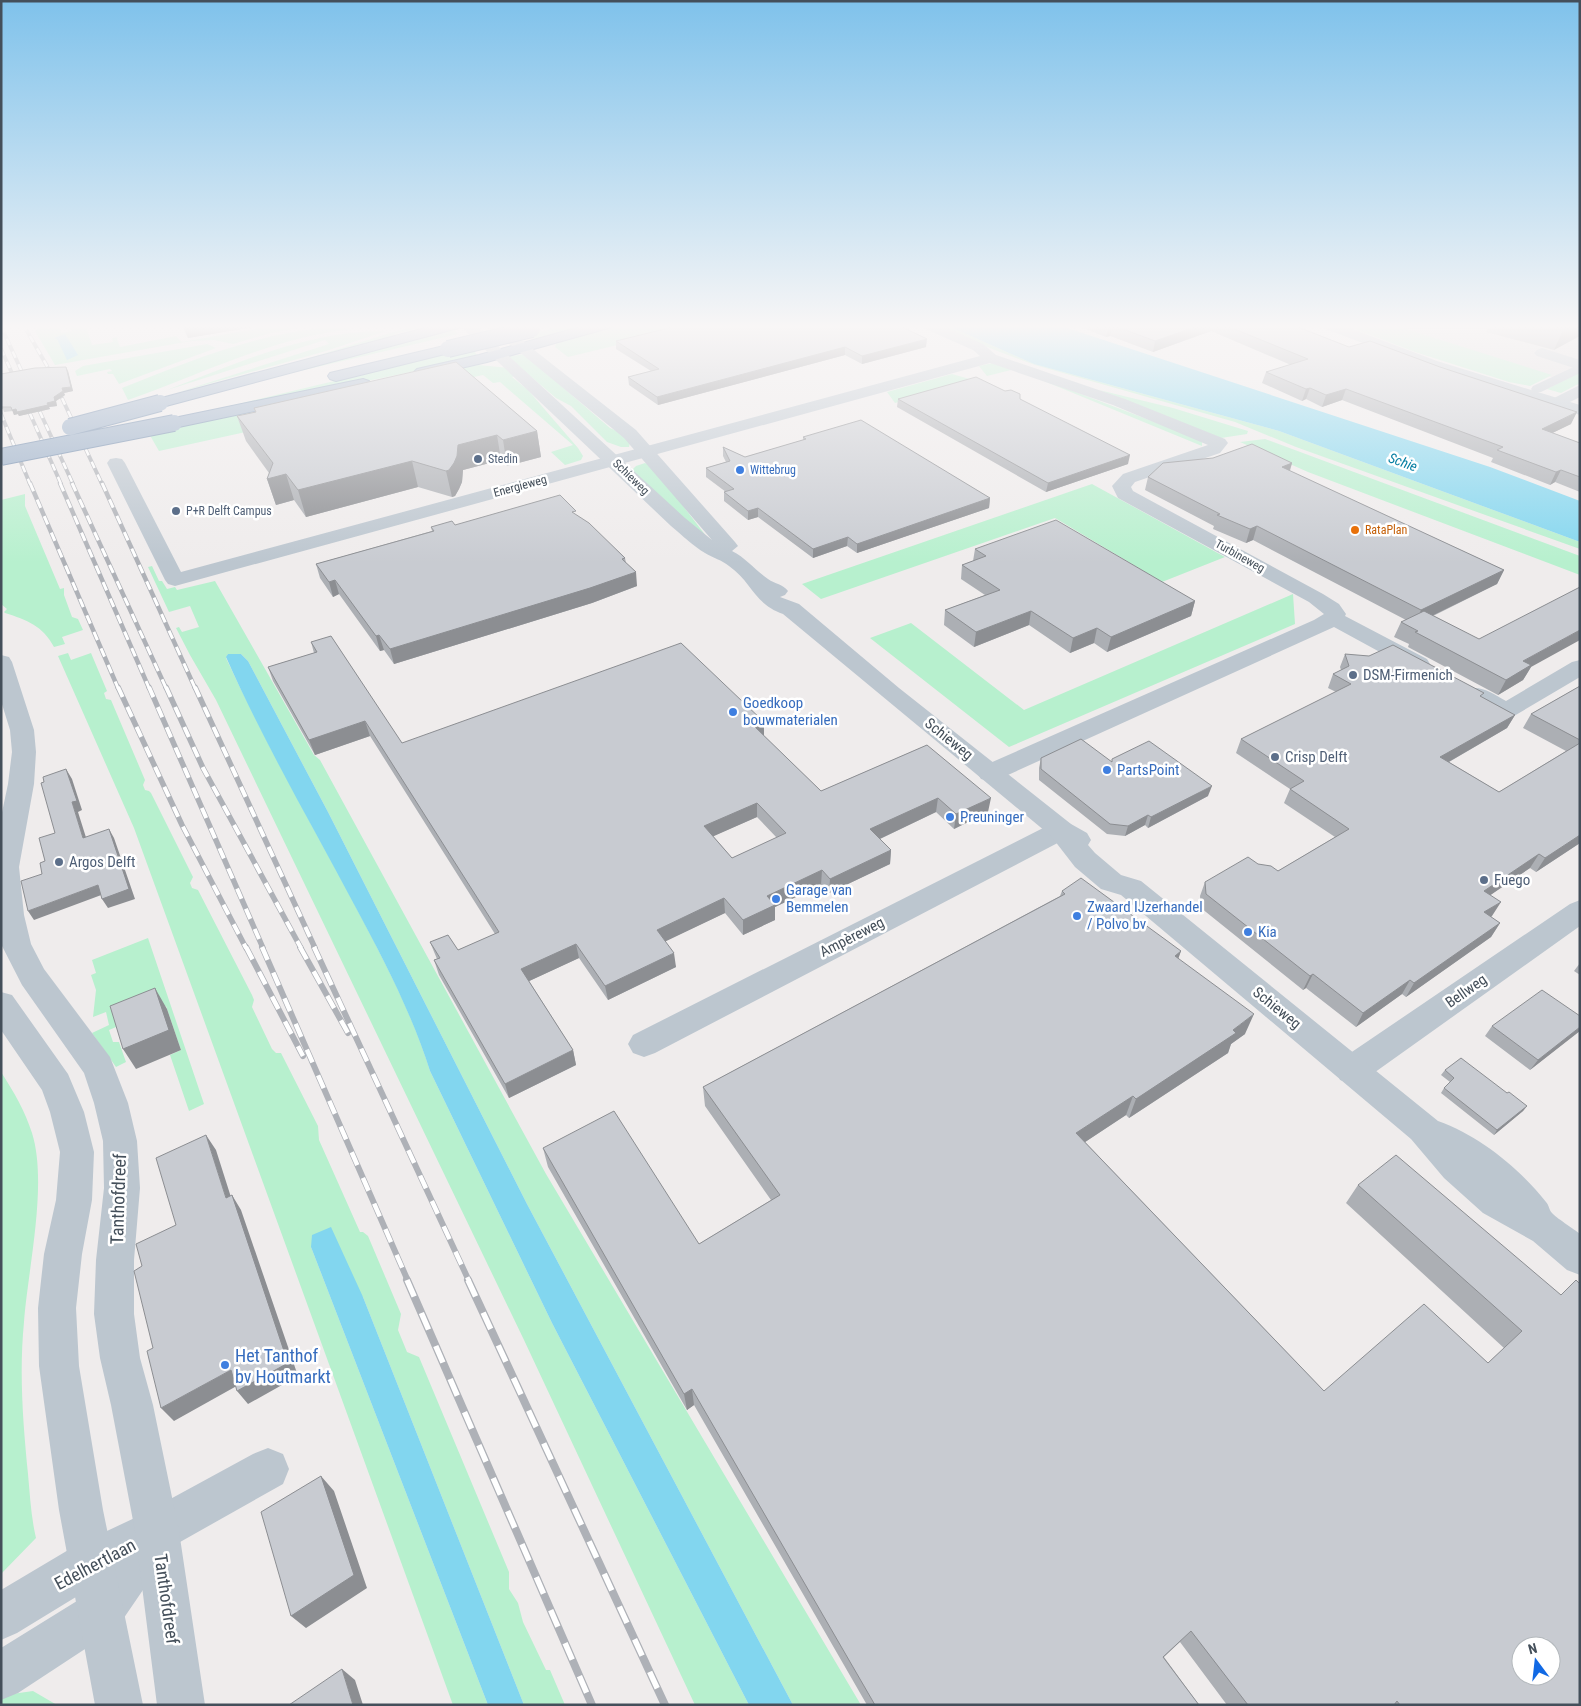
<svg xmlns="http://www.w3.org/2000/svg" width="1581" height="1706" font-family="'Roboto Condensed',sans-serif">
<rect width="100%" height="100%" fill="#efecec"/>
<path fill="#e0ddde" d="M1383 324H1580V386L1391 327Z"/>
<path fill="#b7f0ce" d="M42 324H45L48 329 59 328 61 333 72 331 69 326 85 324 92 345 113 342 112 338 118 337 117 339 120 347 176 336 182 342 282 324H398L381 327 344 325 303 327 271 333 233 344 214 340 191 341 55 365 35 331Z
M424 324 431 325 394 334 396 336 303 360 390 333Z
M571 324H599C576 331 547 345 523 336Z
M619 324H704L568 357 555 347 556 344Z
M936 324H944L1034 364 1279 431 1580 542V549L1296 447 1235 422 1035 365 987 347Z
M1342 324H1390L1552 375 1530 386 1509 382 1415 352Z
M325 328 354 329C276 336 202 374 128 400L122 388C185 363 257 333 325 328Z
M445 329 454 330 458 334 215 391Z
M386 331 326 351 176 393 329 344 325 340 167 390C237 363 310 330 386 331Z
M207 344 216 348 119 384 113 374H108L107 372 112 371 110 369 77 376 75 371 83 366Z
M472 348 479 358 173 421 172 420Z
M524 354 610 428 624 434 630 442 629 447H621L607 442 571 406 556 398 508 357Z
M993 363 1002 364 1202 440V446L1015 369 987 376 979 366Z
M478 365 510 368 515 376 512 377 528 390 578 448 583 456 581 460 565 465 551 452 573 445 500 382 493 383 483 375 365 401 368 405 159 451 148 432Z
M1580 372V383L1561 393 1547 389Z
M952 374 973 380 895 403 887 392Z
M1099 390 1173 408 1248 431 1247 434 1221 438Z
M1265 439 1580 556V575L1308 472 1240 442Z
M645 463 654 468 716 549 632 470 636 466Z
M1092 484 1225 557 1162 582 1055 518 821 599 802 584Z
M25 494V506L60 589 64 588V595L72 617 78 619 83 630 62 637 65 644 54 647C43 626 27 620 5 613L4 612 7 609 1 604V500Z
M152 566 159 581H162L167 589 175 587 177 590 215 581 314 755 320 760 546 1174 861 1705H793L527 1204 328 812 248 661 241 654H228L226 658C263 738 307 816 349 894 379 951 411 1009 430 1071L552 1323 749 1705H695L524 1340 216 700 190 655 176 628 179 627 182 632 199 627 190 606 169 612 148 567Z
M1293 594 1295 624 1009 747 870 638 911 623 1024 710Z
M68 653 71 660 91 653 107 691 104 693 106 699 111 700 145 780 143 785 145 790 149 791 151 793 193 877 190 883 192 888 198 890 252 995 254 1000 252 1007 272 1049 276 1053H281L318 1126 319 1140 360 1232H363L368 1236 401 1314 398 1330 407 1352 419 1357 509 1572V1589L518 1603 523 1622 546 1670H550L565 1705H524L363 1297 311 1247 488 1705H453L134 828 58 656Z
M148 938 204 1104 189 1111 170 1055 181 1050 166 1006 109 1030 113 1042H119L126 1062 116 1067 92 1033 109 1025 106 1012 93 1017 96 990 91 975 96 973 92 960Z
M1 1072C14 1092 25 1111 32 1133 48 1184 28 1268 24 1322 19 1373 23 1423 28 1474 30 1495 31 1517 36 1538L1 1574Z
M33 1691 57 1705H1V1697L5 1695Z"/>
<path fill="#82d6ef" d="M944 324H1055L1490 467 1580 501V542L1279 431 1034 364Z
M65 334 78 355 67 360 57 339 54 338Z
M228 654H241L248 661 328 812 527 1204 793 1705H749L552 1323 430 1071C412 1014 384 960 356 908 312 825 264 743 226 657Z
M331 1227 363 1297 524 1705H488L311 1247 312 1235Z"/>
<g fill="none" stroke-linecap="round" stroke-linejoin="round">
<g stroke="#6c88aa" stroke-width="2">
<path id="trunk" d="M440 324H464L462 327 166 406H154L152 403 154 400Z
M591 324H614L612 327 487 362 422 377 417 375 414 372 417 369 479 355Z
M444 346 449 347 451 350 449 353 336 381 330 379 328 376 330 373Z
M363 379 369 381 371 384 369 387 174 428 168 427 166 423 168 419 174 418Z"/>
</g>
<path fill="#bcc6cf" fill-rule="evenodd" d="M1580 364V373L1541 392H1533L1531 389 1533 386Z"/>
<path fill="#bcc6cf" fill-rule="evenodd" d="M919 324H938L983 344 996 355 1125 399 1225 439 1228 443 1220 453 1135 482 1131 487 1133 491 1323 594 1339 604 1346 614 1345 616 1427 659 1430 664 1427 669 1419 671 1411 669 1334 627 999 779 990 781 981 779 977 773 981 767 1314 620 1324 614 1309 602 1118 498 1112 486 1123 474 1208 445 1113 405 990 363 175 586 168 584 165 580 107 463 110 459 116 458 122 459 125 463 181 572 980 356 973 350 921 327Z
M1542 348 1580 360V370L1537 356 1534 353 1537 350Z
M1580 385V397L1562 406H1550L1548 403 1550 400Z
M1580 660V677L1514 716C1512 717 1509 718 1506 718 1497 718 1469 702 1463 694L1467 689C1482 685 1493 694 1506 701L1572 662Z
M1061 821 1071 824 1074 830 1071 836 655 1053 644 1057 633 1053 628 1044 633 1035 1051 824Z
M1580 900V926L1364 1080 1352 1084 1340 1080 1336 1070 1340 1060 1570 904Z
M268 1448 283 1454 289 1469 283 1484 173 1546 117 1628 18 1693 1 1700V1648L85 1596 89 1589 17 1633 1 1640V1590L75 1546 141 1515 253 1454Z"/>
<path fill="#bcc6cf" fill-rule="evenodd" d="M458 324H474L685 518 712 540 624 438 485 324H501L636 430 735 542 738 546 732 551C746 558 755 570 768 579 775 584 783 584 788 591L785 595 780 597 799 604 899 688 1071 824 1087 833 1091 840 1088 845 1095 853 1121 875 1141 881 1438 1121C1480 1136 1519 1168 1546 1202 1549 1205 1549 1210 1552 1213 1555 1217 1574 1229 1580 1234V1275L1567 1270 1533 1241 1483 1213 1444 1178 1411 1139 1121 895 1101 889 1075 867 1051 836 783 614C753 603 753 583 729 566 722 560 713 558 705 553 693 546 682 535 671 526Z
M1318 324H1339L1437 361 1580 405V415L1427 367 1320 327Z
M1 655 9 657 12 662 34 730 36 752 34 784 19 867 24 915 31 944 44 969 110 1057 128 1103 137 1141 140 1188 134 1260V1314L140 1358 153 1405 179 1531 205 1705H157L135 1531 111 1405 100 1358 94 1314 96 1260 104 1188 103 1141 94 1103 84 1073 22 985 1 944V817L8 784 12 752 10 730 1 701Z
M1 992 12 995 68 1074 84 1112 94 1152 92 1200 82 1254 76 1308 79 1366 103 1510 143 1705H95L59 1510 39 1366 38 1308 44 1254 56 1200 60 1152 50 1112 42 1090 1 1030Z"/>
<use href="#trunk" fill="#96acc6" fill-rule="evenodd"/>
<g stroke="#aeb1b7" stroke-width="4">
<path id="rail-far4" d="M23 324 47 366 102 484
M1 326 27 383
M1 349 17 384
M34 399 73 484
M24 400 61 484
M1 414 30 484"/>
</g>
<g stroke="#aeb1b7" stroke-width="4.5">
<path id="rail-far3" d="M30 483 118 688
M60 483 149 688
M72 483 166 688
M102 483 195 688"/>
</g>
<g stroke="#aeb1b7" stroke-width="5.5">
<path id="rail-far2" d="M118 687 182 825 246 948
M149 687 263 948
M166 687 203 768 301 948
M195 687 315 948"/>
</g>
<g stroke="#aeb1b7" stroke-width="6">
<path id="rail-far1" d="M246 947 303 1056
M262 947 408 1281
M300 947 348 1033
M314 947 469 1281"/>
</g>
<g stroke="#aeb1b7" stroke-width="8">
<path id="rail" d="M407 1280 592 1705
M468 1280 665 1705"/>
</g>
<use href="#rail-far4" stroke="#fff" stroke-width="2.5" stroke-dasharray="7" stroke-linecap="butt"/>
<use href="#rail-far3" stroke="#fff" stroke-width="3" stroke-dasharray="9" stroke-linecap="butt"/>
<use href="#rail-far2" stroke="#fff" stroke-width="4" stroke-dasharray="11" stroke-linecap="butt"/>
<use href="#rail-far1" stroke="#fff" stroke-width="4.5" stroke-dasharray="14" stroke-linecap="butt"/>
<use href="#rail" stroke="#fff" stroke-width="5.5" stroke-dasharray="18" stroke-linecap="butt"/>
<g stroke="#6c88aa" stroke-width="18" stroke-linecap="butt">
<path id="trunk-bridge" d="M448 349 532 329
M70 427 160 403
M1 457 174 423"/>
</g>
<use href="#trunk-bridge" stroke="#96acc6" stroke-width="16"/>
</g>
<path fill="#acafb4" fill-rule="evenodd" d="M181 324H270L188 338Z
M1073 324H1290L1349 347 1571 424 1552 433 1580 443V492L1555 482 1550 485 1491 462 1493 458 1342 400 1322 407 1306 399 1302 401 1262 383 1266 372 1291 365 1211 331 1153 352 1110 336 1106 337Z
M1489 324H1580L1554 350 1486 332Z
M616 341 926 347 862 364 845 355 658 405 629 385 628 377 651 371 616 349Z
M68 371 73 391 64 393 65 395 56 401 57 406 49 407 50 409 19 416 18 414 14 415 13 411 4 412 3 409H1V374Z
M898 399H1020L1128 464 1046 492 897 407Z
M254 408 537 431 541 457 507 466 501 460 463 470 462 482 459 489 455 496 452 497 418 487 306 517 294 500 276 505 267 479 269 473 246 441 237 416 255 412Z
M803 437 990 498 989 508 857 553 847 546 813 558 758 517 748 520 724 501V492H726L706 477V468L726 462 723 456V447L745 457 803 440Z
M1292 463 1290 471 1504 570 1497 584 1433 616 1531 667 1523 680 1498 695 1408 647 1409 644 1394 637 1401 622 1406 620 1253 540 1246 543 1213 529 1214 526 1145 490 1148 477Z
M577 515 625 558 626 563 637 586 592 603 394 664 384 650 380 651 339 594 333 597 320 578 316 564 432 531 431 527Z
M975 549 1195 601 1191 616 1107 652 1094 643 1070 653 1029 625 974 647 944 625 945 610 985 595 961 579 962 565 973 561Z
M311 642 402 743 764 736 821 791 927 745 988 812 954 829 936 812 880 839 891 850 890 864 829 893 821 885 775 907V920L743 935 725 913 665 941 676 967 608 1000 579 958 529 981 573 1050 576 1065 509 1098 439 975 434 960 437 959 430 942 458 950 495 934 370 736 315 755 273 681 268 667 314 653ZM757 817 777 838 732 858 713 836Z
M1345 654 1482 697 1515 715 1507 728 1449 762 1499 792 1566 751 1523 728 1531 714 1580 686V843L1536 872 1530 868 1490 895 1492 916 1491 917 1500 923 1491 937 1406 997 1402 994 1356 1027 1306 988 1303 990 1201 908 1200 896 1205 882 1258 864 1278 871 1335 837 1284 803 1290 789 1236 753 1241 739 1336 692 1328 688 1333 674 1341 670 1340 667Z
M1041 758 1112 761 1208 796 1148 828 1145 825 1125 836 1107 834 1039 780V768Z
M1062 891 1181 951 1178 958 1245 1034 1231 1044 1228 1053 1129 1118 1126 1115 1085 1142 1324 1391 1488 1363 1504 1348 1346 1203 1358 1185 1561 1295 1580 1705H1227L1180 1642 1164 1657 1199 1705H867L694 1405 687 1410 548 1167 543 1148 699 1244 771 1200 705 1106 703 1087 1060 896Z
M1580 963V975L1574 971Z
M1492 1026 1579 1031 1530 1070 1485 1036Z
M1445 1070 1507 1093 1527 1106 1523 1111 1494 1135 1441 1093 1444 1088 1450 1082 1441 1075Z"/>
<path fill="#8c8e92" d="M183 324H270L188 338Z
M1204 324H1213L1211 331 1153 352 1155 341Z
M1571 324H1580V336L1554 350 1564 328Z
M1112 325 1110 336 1106 337 1108 326Z
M927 339 926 347 862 364V356Z
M845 347V355L658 405 657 397Z
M66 367 68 371 73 391 64 393 62 388Z
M1310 388 1306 399 1302 401 1306 389Z
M1346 389 1342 400 1322 407 1326 395Z
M63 391 65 395 56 401 57 406 49 407 50 409 19 416 18 414 14 415 12 410 47 403 54 397Z
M1577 412 1571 424 1536 441 1542 429Z
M537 431 541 457 507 466 503 440Z
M497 435 501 460 463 470 462 482 459 489 455 496 452 497 446 471 458 445Z
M1130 455 1128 464 1046 492 1048 483Z
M412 461 418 487 306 517 298 490Z
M1292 463 1288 475 1282 467Z
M1561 470 1555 482 1550 485 1556 472Z
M286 474 294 500 276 505 267 479Z
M990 498 989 508 857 553V544Z
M758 508V517L748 520V511Z
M1257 526 1253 540 1246 543 1250 529Z
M848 537 847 546 813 558V549Z
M1504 570 1497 584 1415 624 1421 610Z
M636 572 637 586 592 603 394 664 390 649Z
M335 580 339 594 333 597 329 582Z
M1195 601 1191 616 1107 652 1111 637Z
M1031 611 1029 625 974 647 976 632Z
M1097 628 1094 643 1070 653 1073 638Z
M1580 630V640L1531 667 1523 680 1498 695 1506 680 1523 661Z
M379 635 384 650 380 651 376 636Z
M1515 715 1507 728 1433 771 1440 757Z
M365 721 370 736 315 755 309 740Z
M764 722V736L754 726Z
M66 769 72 779 82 810 78 812 89 847 83 838 72 802Z
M1212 786 1208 796 1148 828 1151 817Z
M938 798 936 812 869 844 870 829Z
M991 798 988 812 954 829 956 814Z
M757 803V817L705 840 704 826Z
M1148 815 1145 825 1125 836 1128 826Z
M109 829 114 838 135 899 108 908 102 899Z
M1580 835V843L1536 872 1545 858Z
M891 850 890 864 829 893 830 879Z
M1539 854 1530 868 1476 905 1484 891Z
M822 870 821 885 775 907V920L743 935V920L767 896Z
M98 885 104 894 34 920 28 911Z
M724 898 725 913 658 945 657 930Z
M1501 902 1492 916 1475 926 1484 912Z
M1500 923 1491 937 1406 997 1414 983Z
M576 944 579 958 525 983 521 969Z
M1181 951 1174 971 1175 956Z
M674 953 676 967 608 1000 605 986Z
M1313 974 1306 988 1303 990 1310 976Z
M1410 980 1402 994 1356 1027 1363 1013Z
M155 988 167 1009 181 1050 136 1069 123 1049Z
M1254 1014 1245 1034 1231 1044 1228 1053 1129 1118 1136 1099 1233 1030Z
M1580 1027V1031L1530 1070 1538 1060Z
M573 1050 576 1065 509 1098 505 1084Z
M1133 1096 1126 1115 1070 1152 1076 1133Z
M1527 1106 1523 1111 1494 1135 1497 1130Z
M206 1135 216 1150 236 1213 226 1198Z
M232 1195 241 1210 298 1376 248 1404 237 1391Z
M231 1370 242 1383 174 1421 161 1408Z
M692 1389 694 1405 687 1410 684 1394Z
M321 1476 334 1491 367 1588 306 1628 291 1616Z
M342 1669 355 1680 363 1705H353Z"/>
<path fill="#c8cbd1" stroke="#8c8e92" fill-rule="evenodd" d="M685 324H896L927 339 862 356 845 347 657 397 628 377 659 369 616 341Z
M1102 324H1204L1155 341 1112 325 1108 326Z
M1222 324H1290L1349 347 1370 341 1440 367 1577 412 1542 429 1580 443V477L1561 470 1556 472 1497 450 1503 447 1346 389 1326 395 1310 388 1306 389 1266 372 1308 359Z
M1550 324H1571L1564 328Z
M456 362 537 431 503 440 497 435 458 445 457 456 454 463 449 470 446 471 412 461 298 490 286 474 267 479 273 463 237 416 256 412 254 408Z
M66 367 71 387 62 388 63 391 54 397 55 401 47 403 48 405 17 412 16 409 12 410 11 407H2L1 405V374L35 368Z
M976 377 1005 391 1011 390 1020 394V399L1130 455 1048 483 898 399Z
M861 420 990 498 857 544 848 537 813 549 758 508 748 511 724 492 734 489 706 468 730 461 723 447 745 457 806 439 803 437Z
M1252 444 1292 463 1282 467 1504 570 1421 610 1257 526 1250 529 1217 515 1220 514 1148 477 1163 463 1213 458Z
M560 495 576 511 572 512 589 523 625 558 622 559 636 572 590 588 390 649 379 635 376 636 335 580 329 582 316 564 434 531 431 527 452 521 455 525Z
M1056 520 1195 601 1111 637 1097 628 1073 638 1031 611 976 632 945 610 1000 590 962 565 986 556 975 549Z
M1580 587V630L1523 661 1531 665 1506 680 1415 632 1418 631 1401 622 1424 611 1479 639Z
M331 636 402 743 681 643 764 722 754 726 821 791 927 745 991 798 956 814 938 798 870 829 891 850 830 879 822 870 767 896 775 905 743 920 724 898 657 930 674 953 605 986 576 944 521 969 573 1050 505 1084 434 960 440 958 430 942 448 935 458 950 499 932 365 721 309 740 268 667 317 652 311 642ZM757 803 786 833 732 858 704 826Z
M1393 645 1484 693 1480 696 1515 715 1440 757 1499 792 1580 743V835L1545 858 1539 854 1484 891 1501 902 1484 912 1500 923 1414 983 1410 980 1363 1013 1313 974 1310 976 1206 894 1205 882 1248 857 1258 864 1271 866 1278 871 1349 829 1290 789 1304 781 1241 739 1351 684 1333 674 1349 666 1345 654 1369 656Z
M1580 686V740L1531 714Z
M1081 739 1112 762V759L1149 741 1212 786 1151 817 1148 815 1128 826 1110 824 1041 769V758Z
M66 769 77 801 72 802 83 838 109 829 129 889 102 899 98 885 28 911 21 881 42 874 40 863 45 861 39 838 55 833 41 783 44 782 43 777Z
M1081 878 1181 951 1175 956 1254 1014 1233 1030 1236 1033 1136 1099 1133 1096 1076 1133 1324 1391 1424 1304 1488 1363 1522 1331 1358 1185 1396 1155 1561 1295 1576 1280 1580 1284V1705H1400L1397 1701 1394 1705H1248L1191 1631 1163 1657 1199 1705H875L692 1389 684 1394 543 1148 614 1111 699 1244 780 1195 703 1087 1065 894 1062 891ZM1521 1646H1551V1676H1521Z
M155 988 169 1030 123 1049 110 1006Z
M1542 990 1580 1016V1027L1538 1060 1492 1026Z
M1461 1058 1507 1093 1509 1092 1527 1106 1497 1130 1444 1088 1454 1078 1445 1070Z
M206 1135 226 1198 232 1195 288 1363 237 1391 231 1370 161 1408 147 1351 153 1348 134 1271 142 1266 136 1244 176 1225 156 1158Z
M321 1476 354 1575 291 1616 261 1512Z
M342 1669 353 1705H289Z"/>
<linearGradient id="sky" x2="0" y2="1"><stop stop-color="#7fc2eb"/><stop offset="0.58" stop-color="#f8f6f6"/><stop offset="1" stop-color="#f8f6f6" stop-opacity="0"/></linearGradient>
<rect width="1581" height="563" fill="url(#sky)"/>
<g fill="#5c6f8a" stroke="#fff" stroke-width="2">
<circle cx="478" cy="459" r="5"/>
<circle cx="176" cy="511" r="5"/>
<circle cx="1353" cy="675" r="5"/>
<circle cx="1275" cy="757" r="5"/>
<circle cx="59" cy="862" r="5"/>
<circle cx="1484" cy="880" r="5"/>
</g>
<g fill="#3f7fe0" stroke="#fff" stroke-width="2">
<circle cx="740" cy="470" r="5"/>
<circle cx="733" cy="712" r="5"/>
<circle cx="1107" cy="770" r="5"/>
<circle cx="950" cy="817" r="5"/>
<circle cx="776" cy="899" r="5"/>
<circle cx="1077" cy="916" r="5"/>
<circle cx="1248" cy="932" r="5"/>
<circle cx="225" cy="1365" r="5"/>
</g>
<circle fill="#e8710a" stroke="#fff" stroke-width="2" cx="1355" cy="530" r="5"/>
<g text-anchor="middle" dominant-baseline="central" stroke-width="5" stroke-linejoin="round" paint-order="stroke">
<g font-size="12" fill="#4e5e75" stroke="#fff" text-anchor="start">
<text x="488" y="459">Stedin</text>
<text x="186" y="511">P+R Delft Campus</text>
</g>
<g font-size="12" fill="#366cbe" stroke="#fff" text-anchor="start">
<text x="750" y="470">Wittebrug</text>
</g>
<g font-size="12" fill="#444f5a" stroke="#fff">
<text transform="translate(631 477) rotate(44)">Schieweg</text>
<text transform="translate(520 486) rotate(-15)">Energieweg</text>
<text transform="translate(1240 556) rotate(29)">Turbineweg</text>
</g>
<g font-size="12" fill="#c56008" stroke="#fff" text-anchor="start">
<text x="1365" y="530">RataPlan</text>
</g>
<g font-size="14" font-style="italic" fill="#077fa3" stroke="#fff">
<text transform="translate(1403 462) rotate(20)">Schie</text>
</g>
<g font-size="15" fill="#4e5e75" stroke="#fff" text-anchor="start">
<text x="1363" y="675">DSM-Firmenich</text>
<text x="1285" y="757">Crisp Delft</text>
<text x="69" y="862">Argos Delft</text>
<text x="1494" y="880">Fuego</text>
</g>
<g font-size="15" fill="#366cbe" stroke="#fff" text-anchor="start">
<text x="743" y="703">Goedkoop<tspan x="743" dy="17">bouwmaterialen</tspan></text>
<text x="1117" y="770">PartsPoint</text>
<text x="960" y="817">Preuninger</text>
<text x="786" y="890">Garage van<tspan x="786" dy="17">Bemmelen</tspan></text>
<text x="1087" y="907">Zwaard IJzerhandel<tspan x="1087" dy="17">/ Polvo bv</tspan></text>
<text x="1258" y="932">Kia</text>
</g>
<g font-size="15" fill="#444f5a" stroke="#fff">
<text transform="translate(949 739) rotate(39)">Schieweg</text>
<text transform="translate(852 937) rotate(-27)">Ampèreweg</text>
<text transform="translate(1466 991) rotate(-35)">Bellweg</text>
<text transform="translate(1277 1008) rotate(39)">Schieweg</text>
</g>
<g font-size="18" fill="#444f5a" stroke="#fff">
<text transform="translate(118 1199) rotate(-88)">Tanthofdreef</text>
<text transform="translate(95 1564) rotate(-28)">Edelhertlaan</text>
<text transform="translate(167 1599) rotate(82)">Tanthofdreef</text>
</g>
<g font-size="18" fill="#366cbe" stroke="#fff" text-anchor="start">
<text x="235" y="1355">Het Tanthof<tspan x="235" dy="21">bv Houtmarkt</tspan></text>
</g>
</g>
<rect width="1581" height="1706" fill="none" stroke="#444f5a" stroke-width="5"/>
<g transform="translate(1536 1661) rotate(345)"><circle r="24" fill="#ffffff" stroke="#b4b9bd"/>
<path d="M0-4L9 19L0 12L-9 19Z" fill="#1169e4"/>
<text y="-8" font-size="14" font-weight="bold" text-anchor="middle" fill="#444f5a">N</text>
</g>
</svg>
